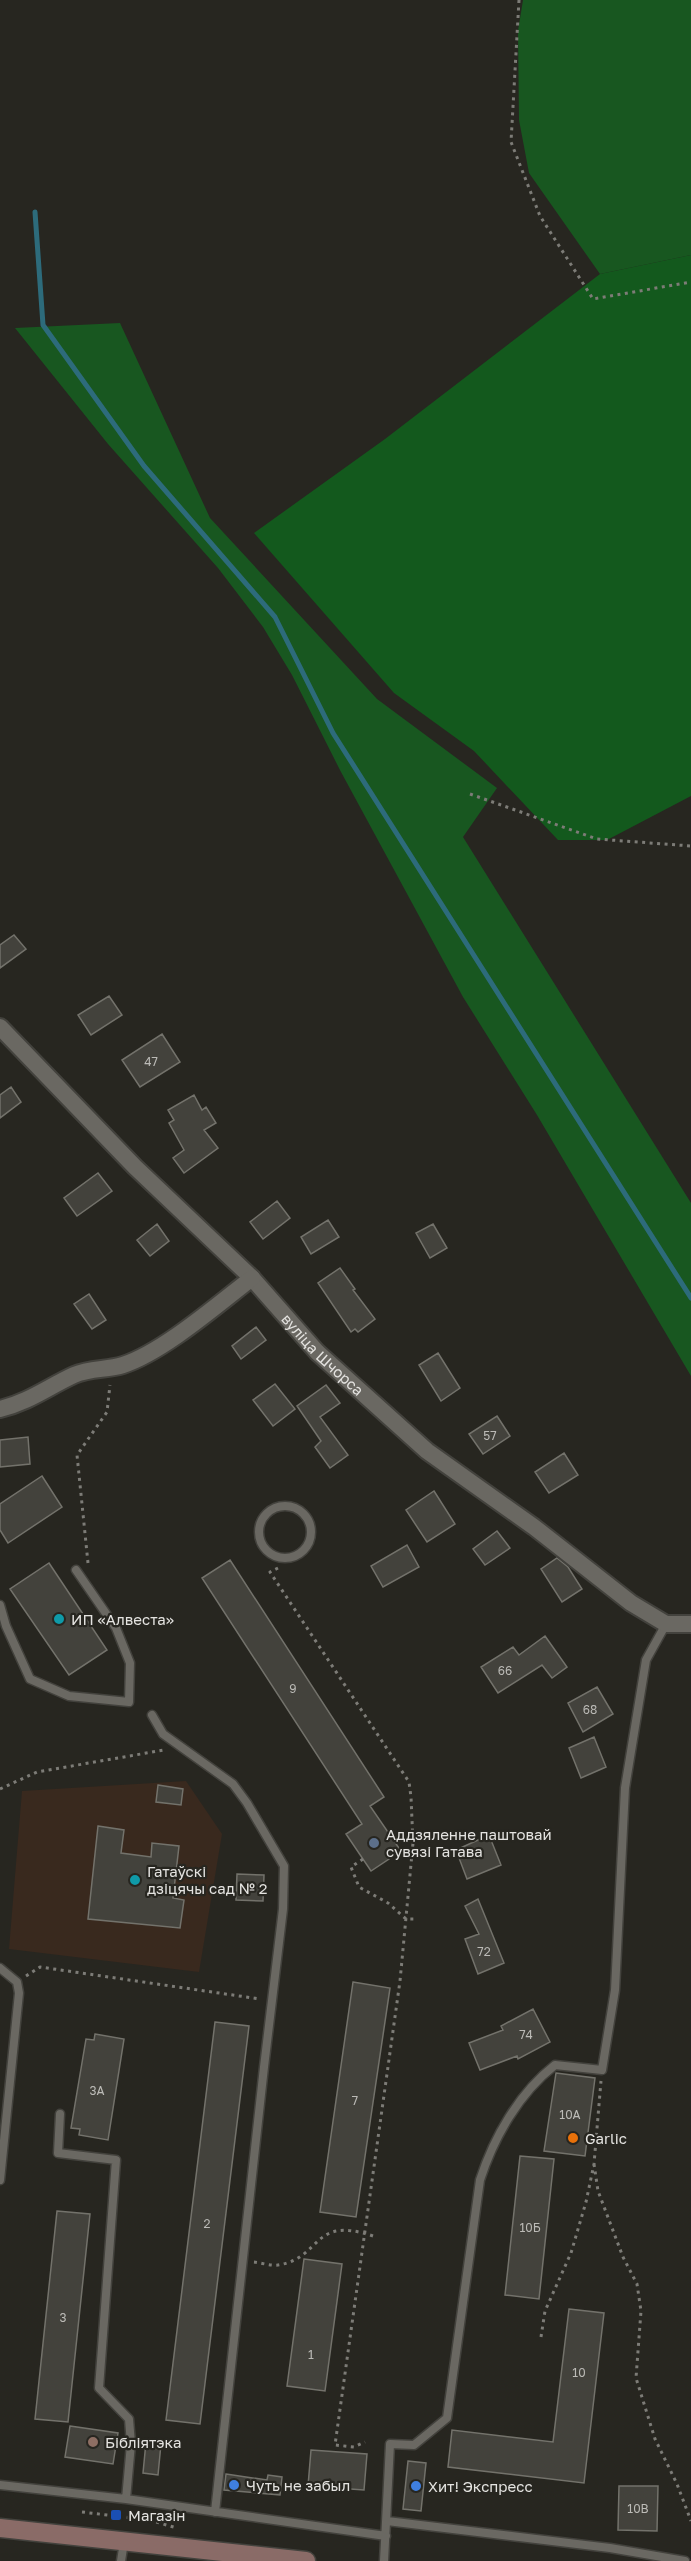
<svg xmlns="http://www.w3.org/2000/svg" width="691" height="2561" font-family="'Golos Text',sans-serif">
<rect width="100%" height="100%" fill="#272620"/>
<path fill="#39291e" d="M186 1781 222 1834 199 1972 9 1949 22 1791Z"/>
<path fill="#185720" d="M523 0H691V255L600 274 529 173 519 120 518 31Z
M120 323 210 518 377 699 497 788 463 837 691 1203V1376L537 1115 463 997 341 772 292 675 263 627 218 568 108 444 15 328Z"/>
<path fill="#13591d" d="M691 255V796L607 840H558L474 751 394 693 254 533 385 439 600 274Z"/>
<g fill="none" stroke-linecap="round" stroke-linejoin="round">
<path stroke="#2d6b7b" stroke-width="5" d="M35 212 43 325 144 466 275 617 333 733 691 1298"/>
</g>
<path fill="#43423c" stroke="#73726b" stroke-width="1.5" d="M14 935 26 949 0 968V945Z
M109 996 122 1015 91 1035 78 1015Z
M162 1034 180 1062 140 1087 122 1060Z
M11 1087 21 1102 0 1118V1095Z
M194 1095 202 1110 206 1107 216 1123 204 1130 218 1148 184 1173 173 1158 184 1150 169 1123 174 1120 168 1110Z
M98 1173 112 1191 77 1216 64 1198Z
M277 1201 290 1218 263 1239 250 1222Z
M328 1220 339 1237 311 1254 301 1237Z
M157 1224 169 1241 150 1256 137 1240Z
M433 1224 447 1248 430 1258 416 1233Z
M340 1268 355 1289 353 1290 375 1319 358 1332 355 1329 351 1332 318 1283Z
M89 1294 106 1320 92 1329 74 1304Z
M256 1327 266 1340 241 1359 232 1346Z
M438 1353 460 1388 441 1401 419 1365Z
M275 1384 295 1409 273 1426 253 1400Z
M326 1385 340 1403 320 1417 348 1455 330 1468 315 1447 321 1441 297 1406Z
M497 1416 510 1436 483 1454 469 1434Z
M28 1437 30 1464 0 1467V1440Z
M564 1453 578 1475 549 1493 535 1472Z
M42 1476 62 1507 8 1543 0 1530V1504Z
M434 1491 455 1524 427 1542 406 1510Z
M497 1531 510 1548 485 1565 473 1549Z
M407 1545 419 1567 383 1587 371 1566Z
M557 1558 568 1567 582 1589 562 1602 541 1569Z
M230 1560 384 1797 370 1806 401 1851 371 1871 346 1834 362 1824 202 1578Z
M49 1563 107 1650 69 1675 10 1589Z
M545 1636 567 1667 552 1678 542 1665 498 1693 481 1667 513 1647 519 1655Z
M597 1687 613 1714 583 1732 568 1703Z
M594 1737 606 1767 581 1778 569 1748Z
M158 1785 183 1789 181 1805 156 1802Z
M98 1826 124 1830 121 1853 151 1857 152 1843 179 1846 173 1898 184 1900 180 1928 88 1919Z
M489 1835 501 1865 467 1879 456 1850Z
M237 1874 264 1875 263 1901 236 1900Z
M478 1899 504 1963 478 1974 465 1939 479 1934 465 1906Z
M353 1982 390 1988 356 2217 320 2212Z
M533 2009 550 2042 518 2059 517 2056 480 2070 469 2043 503 2030 501 2026Z
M215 2022 249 2026 200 2424 166 2420Z
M95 2034 124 2039 108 2140 79 2135 80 2129 71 2128 86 2039 94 2040Z
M556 2073 595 2078 585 2156 544 2151Z
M520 2156 554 2159 539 2299 505 2295Z
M57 2211 90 2214 68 2422 35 2419Z
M304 2259 342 2264 325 2391 287 2386Z
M569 2309 604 2313 584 2483 448 2467 452 2430 553 2442Z
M70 2426 118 2433 113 2464 65 2457Z
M146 2442 161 2444 158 2475 143 2473Z
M311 2450 367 2454 364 2490 308 2486Z
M408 2461 426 2463 421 2511 403 2509Z
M226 2474 267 2480 268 2475 282 2477 280 2495 224 2490Z
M619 2486H658L657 2531 618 2530Z"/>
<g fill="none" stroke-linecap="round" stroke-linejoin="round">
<g stroke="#43423d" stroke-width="11">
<path id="lane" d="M259 1532a26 26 0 1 1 52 0a26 26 0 1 1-52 0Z
M0 1605 6 1626 30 1679 69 1696 129 1702 130 1663 116 1628 76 1570
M152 1715 163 1734 233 1784 247 1803 284 1866 283 1909 264 2067 215 2512
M0 1968 17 1982 19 1993 0 2180
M60 2114 58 2153 116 2160 99 2388 129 2419 131 2444 126 2499
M0 2485 126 2499 386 2536
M387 2521 610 2548 685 2561
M121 2561 124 2542
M384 2561 390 2444 414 2445 447 2418 480 2180C494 2137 519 2093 555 2065L602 2070 615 1990 625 1788 646 1660 666 1624"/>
</g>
<g stroke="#43423d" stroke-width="20">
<g id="street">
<path id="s1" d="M0 1027 135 1167 252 1278 317 1352 427 1451 534 1527 631 1603 666 1624H691"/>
<path d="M0 1409C29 1402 48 1387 74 1375 90 1368 107 1370 123 1365 163 1352 217 1305 252 1278"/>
</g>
</g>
<g stroke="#43423d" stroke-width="21">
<path id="secondary" d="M0 2528 306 2561"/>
</g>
<path stroke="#7d7c77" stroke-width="3" stroke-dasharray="3 4.5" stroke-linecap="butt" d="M519 0 511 142 540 216 593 299 691 282
M470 794 597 839 691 846
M88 1563 77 1455 107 1412 110 1385
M278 1568 270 1572 409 1782 411 1797 413 1843 400 1981 335 2445 354 2447 365 2442
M0 1789 37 1772 164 1750
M363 1859 351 1867 359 1887 388 1903 406 1919H414
M26 1976 40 1967 260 1999
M594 2164 598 2191 623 2257 637 2284 641 2311 636 2378 655 2439 677 2484 691 2521
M254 2262C262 2263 271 2266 278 2265 323 2258 311 2215 373 2236
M541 2337 545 2311 571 2253 586 2202 594 2164 601 2081
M82 2512 149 2520 177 2528"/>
<use href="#lane" stroke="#6a6862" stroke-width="8"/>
<use href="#street" stroke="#6a6862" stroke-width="16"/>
<use href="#secondary" stroke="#8a6b67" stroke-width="18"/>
</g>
<g fill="#0f9aa8" stroke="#272620" stroke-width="2">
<circle cx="59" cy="1619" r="6"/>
<circle cx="135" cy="1880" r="6"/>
</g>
<circle fill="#5c6f8a" stroke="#272620" stroke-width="2" cx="374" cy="1843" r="6"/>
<circle fill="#e8710a" stroke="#272620" stroke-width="2" cx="573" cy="2138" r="6"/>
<circle fill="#8d6e63" stroke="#272620" stroke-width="2" cx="93" cy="2442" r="6"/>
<g fill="#3f7fe0" stroke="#272620" stroke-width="2">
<circle cx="234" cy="2485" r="6"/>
<circle cx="416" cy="2486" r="6"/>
</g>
<rect fill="#1a4fb4" stroke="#272620" stroke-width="2" x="110" y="2509" width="12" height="12" rx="3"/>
<g text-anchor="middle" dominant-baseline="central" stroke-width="4.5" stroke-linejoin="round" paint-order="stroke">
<g font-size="12" fill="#bcbbb7">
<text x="151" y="1061">47</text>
<text x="490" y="1435">57</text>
<text x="505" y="1670">66</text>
<text x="293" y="1688">9</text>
<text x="590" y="1709">68</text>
<text x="484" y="1951">72</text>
<text x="526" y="2034">74</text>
<text x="97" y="2090">3А</text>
<text x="355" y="2100">7</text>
<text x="570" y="2114">10А</text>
<text x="207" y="2223">2</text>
<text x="530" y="2227">10Б</text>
<text x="63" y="2317">3</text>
<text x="311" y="2354">1</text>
<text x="579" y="2372">10</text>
<text x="638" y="2508">10В</text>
</g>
<g font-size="15" fill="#e4e3e0" stroke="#272620">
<text stroke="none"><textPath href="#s1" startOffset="460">вуліца Шчорса</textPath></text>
</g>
<g font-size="15" fill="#e4e3e0" stroke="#272620" text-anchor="start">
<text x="71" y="1619">ИП «Алвеста»</text>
<text x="386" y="1834">Аддзяленне паштовай<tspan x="386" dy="17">сувязі Гатава</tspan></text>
<text x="147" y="1871">Гатаўскі<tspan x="147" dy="17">дзіцячы сад № 2</tspan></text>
<text x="585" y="2138">Garlic</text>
<text x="105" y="2442">Бібліятэка</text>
<text x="246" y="2485">Чуть не забыл</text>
<text x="428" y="2486">Хит! Экспресс</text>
<text x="128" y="2515">Магазін</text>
</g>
</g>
</svg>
